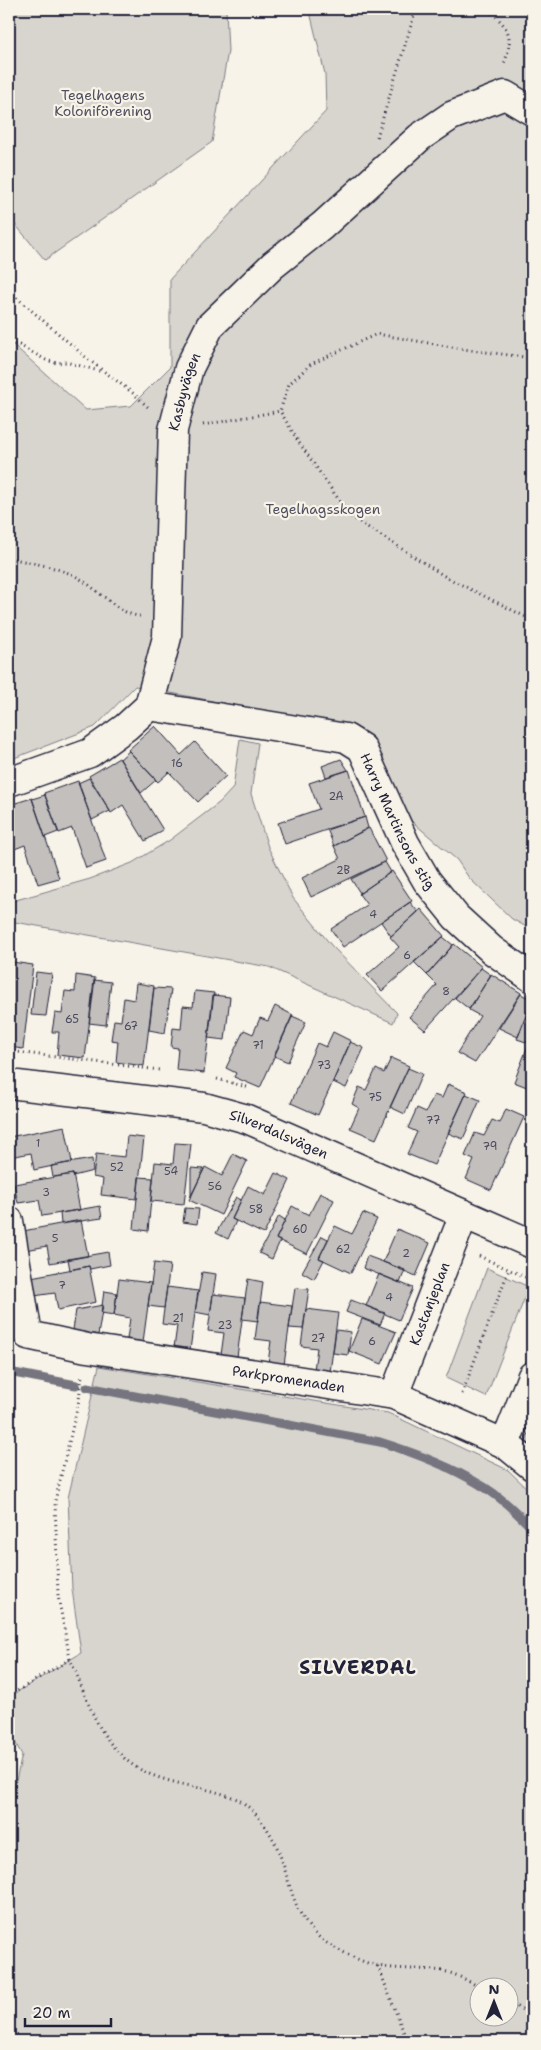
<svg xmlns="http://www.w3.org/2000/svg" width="541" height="2050" font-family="'Shantell Sans',sans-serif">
<rect width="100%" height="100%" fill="#f7f3e8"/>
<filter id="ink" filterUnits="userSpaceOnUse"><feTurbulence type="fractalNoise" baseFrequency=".02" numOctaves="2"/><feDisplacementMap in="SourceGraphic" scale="10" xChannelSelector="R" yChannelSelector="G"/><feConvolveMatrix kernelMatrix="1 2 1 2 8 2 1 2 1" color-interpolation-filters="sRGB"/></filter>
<g filter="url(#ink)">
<path fill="#d8d5cf" stroke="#7d7c85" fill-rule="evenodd" d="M9 9H226L228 51 212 142 45 260 9 217Z
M308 9H532V930L512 919 469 878 457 860 409 819 357 729 135 686 95 727 9 760V341L86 410 131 406 170 367V279L326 111 325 74 310 12Z
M240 739 258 743 251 794 268 847 293 898 331 945 397 1013 393 1023 269 967 9 921V902L90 879 132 863 170 840 220 802 233 788Z
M487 1268 529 1287 486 1397 446 1378Z
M99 1366 388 1413 508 1470 532 1493V2041H9V1810L22 1755 9 1731V1697L81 1653 72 1589 68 1498ZM478 1988H508V2018H478Z"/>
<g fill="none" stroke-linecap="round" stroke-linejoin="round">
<path stroke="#76747f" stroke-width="9" d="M9 1372 76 1385
M87 1387 380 1442C415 1453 448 1465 479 1484 499 1495 516 1512 532 1528"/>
</g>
<path fill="#c2bfbd" stroke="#22223b" d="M155 726 181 755 195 742 226 776 198 802 169 772 158 782 128 750Z
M9 744 13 757 9 758Z
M129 751 156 780 141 793 120 759Z
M119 758 163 830 145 841 123 805 111 813 89 776Z
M341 759 348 770 326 777 322 766Z
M349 770 365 817 285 844 278 823 319 809 309 783Z
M89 778 110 811 92 820 78 783Z
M78 781 106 861 86 868 72 828 59 833 44 793Z
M45 795 58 832 45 837 32 799Z
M32 798 59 878 38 884 25 845 12 850 9 841V805Z
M365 817 368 828 334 846 327 829Z
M369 828 386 861 311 897 302 878 340 859 334 846Z
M385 862 391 872 360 893 351 879Z
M392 871 412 901 343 947 331 929 367 905 359 894Z
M9 881 13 893 9 894Z
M410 902 418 912 391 936 381 922Z
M421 909 444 936 382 991 367 975 399 947 390 937Z
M443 937 453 945 427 975 414 962Z
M454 944 482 967 425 1030 409 1017 437 985 427 975Z
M12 962 33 965 23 1049 9 1047V989Z
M481 968 491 975 469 1009 455 998Z
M36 972 52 974 46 1016 31 1015Z
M491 974 521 993 475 1063 457 1053 480 1016 469 1010Z
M76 975 95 978 85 1058 57 1055 59 1032H52L55 1013 62 1014 65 991 75 992Z
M94 980 111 982 106 1025 89 1023Z
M136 983 154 986 144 1066 116 1062 118 1041 111 1040 114 1020 121 1021 124 998 134 1000Z
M154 988 171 989 165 1033 149 1030Z
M195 991 214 993 204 1073 176 1070 178 1048 171 1047 173 1028 181 1029 183 1006 193 1007Z
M521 994 532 1000 518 1037 499 1028Z
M213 995 230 997 225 1040 208 1038Z
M532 1000V1089L514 1082 529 1043 517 1039Z
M275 1006 293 1015 260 1088 234 1077 236 1073 226 1068 244 1030 253 1034 260 1018 268 1021Z
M292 1016 306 1022 288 1062 274 1056Z
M333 1032 351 1041 318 1115 291 1103 317 1043 326 1047Z
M350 1042 364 1048 346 1088 333 1082Z
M391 1058 409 1066 376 1139 350 1128 359 1108 352 1104 359 1087 366 1090 376 1069 384 1073Z
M408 1068 422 1074 405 1114 390 1107Z
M448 1084 467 1092 434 1165 407 1154 417 1132 408 1128 417 1108 426 1112 434 1095 442 1098Z
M466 1094 480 1100 463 1139 448 1133Z
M506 1109 524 1117 491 1190 466 1179 474 1160 465 1156 475 1133 484 1136 492 1120 500 1123Z
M65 1126 72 1162 34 1170 31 1153 10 1157 9 1137Z
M127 1136 144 1138 137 1199 101 1195 103 1179 93 1177 96 1154 125 1157Z
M175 1143 191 1144 184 1204 151 1201 155 1162 173 1164Z
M233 1154 247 1161 221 1215 189 1200 205 1167 222 1176Z
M92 1159 93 1171 73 1176V1174L53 1177 51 1166Z
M191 1168 204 1169 191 1197Z
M276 1173 290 1180 264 1234 232 1219 248 1186 265 1195Z
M73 1174 80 1210 42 1216 39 1200 18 1203 14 1184Z
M139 1177 153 1178 148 1231 134 1229Z
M320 1193 334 1200 307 1254 276 1239 292 1206 309 1215Z
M236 1197 241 1200 232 1219 236 1221 228 1239 216 1233Z
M100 1206 102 1218 61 1224 60 1213Z
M185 1208 199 1209 197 1224 183 1222Z
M363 1213 377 1219 351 1273 319 1258 335 1226 352 1234Z
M279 1216 285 1220 276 1239 280 1241 272 1259 259 1253Z
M81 1220 88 1256 50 1263 47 1246 26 1250 23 1231Z
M397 1229 430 1243 416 1276 383 1262Z
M322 1236 328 1239 319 1258 324 1260 314 1279 302 1272Z
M108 1252 110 1265 90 1269 89 1266 70 1270 68 1259Z
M367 1256 405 1270 400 1283 363 1268Z
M154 1263 170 1265 164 1308 148 1306Z
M89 1266 96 1302 58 1310 55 1293 34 1296 31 1277Z
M202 1272 216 1274 210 1315 195 1312Z
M379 1274 413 1288 399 1320 366 1306Z
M119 1279 151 1283 143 1342 127 1339 130 1318 114 1315Z
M248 1279 263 1282 258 1321 242 1319Z
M167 1287 198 1291 190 1350 174 1348 177 1326 162 1324Z
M295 1288 309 1289 303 1329 289 1328Z
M104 1291 117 1293 114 1315 101 1313Z
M213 1294 245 1298 237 1357 221 1355 224 1333 208 1331Z
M351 1300 385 1313 380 1325 346 1312Z
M260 1302 292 1306 284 1365 268 1363 271 1341 255 1339Z
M103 1305 98 1335 73 1330 76 1310Z
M306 1309 338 1313 330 1372 314 1370 317 1348 301 1346Z
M362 1319 396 1332 382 1364 349 1351Z
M336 1330 351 1332 348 1355 333 1353Z
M532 1423V1445L525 1442Z"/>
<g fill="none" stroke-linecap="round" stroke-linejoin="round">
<g stroke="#22223b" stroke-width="31">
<g id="minor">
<path id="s1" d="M149 706 346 738 362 748 405 843 427 881 456 917 492 950 532 978"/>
<path id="s2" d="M9 782 90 753 126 727 149 706 167 637 173 430 189 368 210 326 273 265 322 226 420 137 451 116 505 95 532 111"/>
<path id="s3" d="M9 1084 204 1107 247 1119 532 1244"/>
<path id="s4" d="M9 1221 28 1335 87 1348 394 1395 505 1444 532 1466"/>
<path id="s5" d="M394 1395 464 1214"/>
<path d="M505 1444 532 1376"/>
</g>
</g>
<path stroke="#22223b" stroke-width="3" stroke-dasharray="1 4" stroke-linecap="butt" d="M489 9C494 15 501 21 505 27 513 39 508 54 503 66
M377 137 416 9
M9 291 89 360 134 394 150 409
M9 344 19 345 46 360 56 363 66 362 103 372
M532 358 463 349 377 334 311 364 289 384 280 411 298 441 350 516 446 577 532 620
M203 425 280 411
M9 558C31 563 55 566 75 576 97 587 118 615 140 616
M9 1051 159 1070
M217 1079 247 1087
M479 1256 532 1280
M462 1394 509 1269
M70 1659 58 1596 55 1501 79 1400 82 1375
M9 1696 70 1659C85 1692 94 1729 121 1755 151 1786 200 1783 237 1799 246 1804 256 1813 262 1822 295 1862 281 1917 333 1947 347 1954 363 1963 378 1966 399 1970 422 1968 443 1971 457 1974 468 1981 481 1988
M378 1966 407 2041
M508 2002 532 2015"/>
<use href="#minor" stroke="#f7f3e8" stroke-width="28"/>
</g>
</g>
<g text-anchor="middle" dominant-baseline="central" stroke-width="4.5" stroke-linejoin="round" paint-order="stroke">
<g font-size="11" fill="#4a495c">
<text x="177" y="763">16</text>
<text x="336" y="796">2A</text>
<text x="343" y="870">2B</text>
<text x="373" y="914">4</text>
<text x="407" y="955">6</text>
<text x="446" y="991">8</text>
<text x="72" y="1019">65</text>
<text x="131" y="1026">67</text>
<text x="258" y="1045">71</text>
<text x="324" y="1065">73</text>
<text x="375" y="1097">75</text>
<text x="433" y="1120">77</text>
<text x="38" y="1143">1</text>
<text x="490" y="1146">79</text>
<text x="117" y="1167">52</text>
<text x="171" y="1171">54</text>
<text x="215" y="1186">56</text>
<text x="46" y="1192">3</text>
<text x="256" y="1209">58</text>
<text x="300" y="1229">60</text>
<text x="55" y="1238">5</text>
<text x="343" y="1249">62</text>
<text x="406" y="1253">2</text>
<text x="62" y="1285">7</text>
<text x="389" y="1297">4</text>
<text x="178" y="1318">21</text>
<text x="225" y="1325">23</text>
<text x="318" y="1338">27</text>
<text x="372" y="1341">6</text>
</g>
<g font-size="14" fill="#504f60" stroke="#f7f3e8">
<text x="103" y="95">Tegelhagens<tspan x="103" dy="16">Koloniförening</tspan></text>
<text x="323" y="509">Tegelhagsskogen</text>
</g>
<g font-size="14" fill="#22223b" stroke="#f7f3e8">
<text stroke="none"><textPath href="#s2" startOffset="480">Kasbyvägen</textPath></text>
<text stroke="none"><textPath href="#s1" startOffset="300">Harry Martinsons stig</textPath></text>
<text stroke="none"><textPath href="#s3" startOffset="276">Silverdalsvägen</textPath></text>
<text stroke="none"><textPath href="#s5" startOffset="98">Kastanjeplan</textPath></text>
<text stroke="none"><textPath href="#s4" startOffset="380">Parkpromenaden</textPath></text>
</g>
<g font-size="19" font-weight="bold" letter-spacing="1" fill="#22223b" stroke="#f7f3e8">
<text x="358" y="1667">SILVERDAL</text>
</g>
</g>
<rect width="541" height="2050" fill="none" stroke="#f7f3e8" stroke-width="30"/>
<rect x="15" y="15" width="511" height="2020" fill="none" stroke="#22223b" stroke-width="2" filter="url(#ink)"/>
<g transform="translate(494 2002)"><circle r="24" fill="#f7f3e8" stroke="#a29fa3"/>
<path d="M0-4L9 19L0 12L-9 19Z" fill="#22223b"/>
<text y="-8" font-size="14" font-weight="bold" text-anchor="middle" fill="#22223b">N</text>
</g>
<path d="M25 2018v8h86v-8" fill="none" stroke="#22223b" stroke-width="2.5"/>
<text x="32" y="2018" font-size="15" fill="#22223b" stroke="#f7f3e8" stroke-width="4" paint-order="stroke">20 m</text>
</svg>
